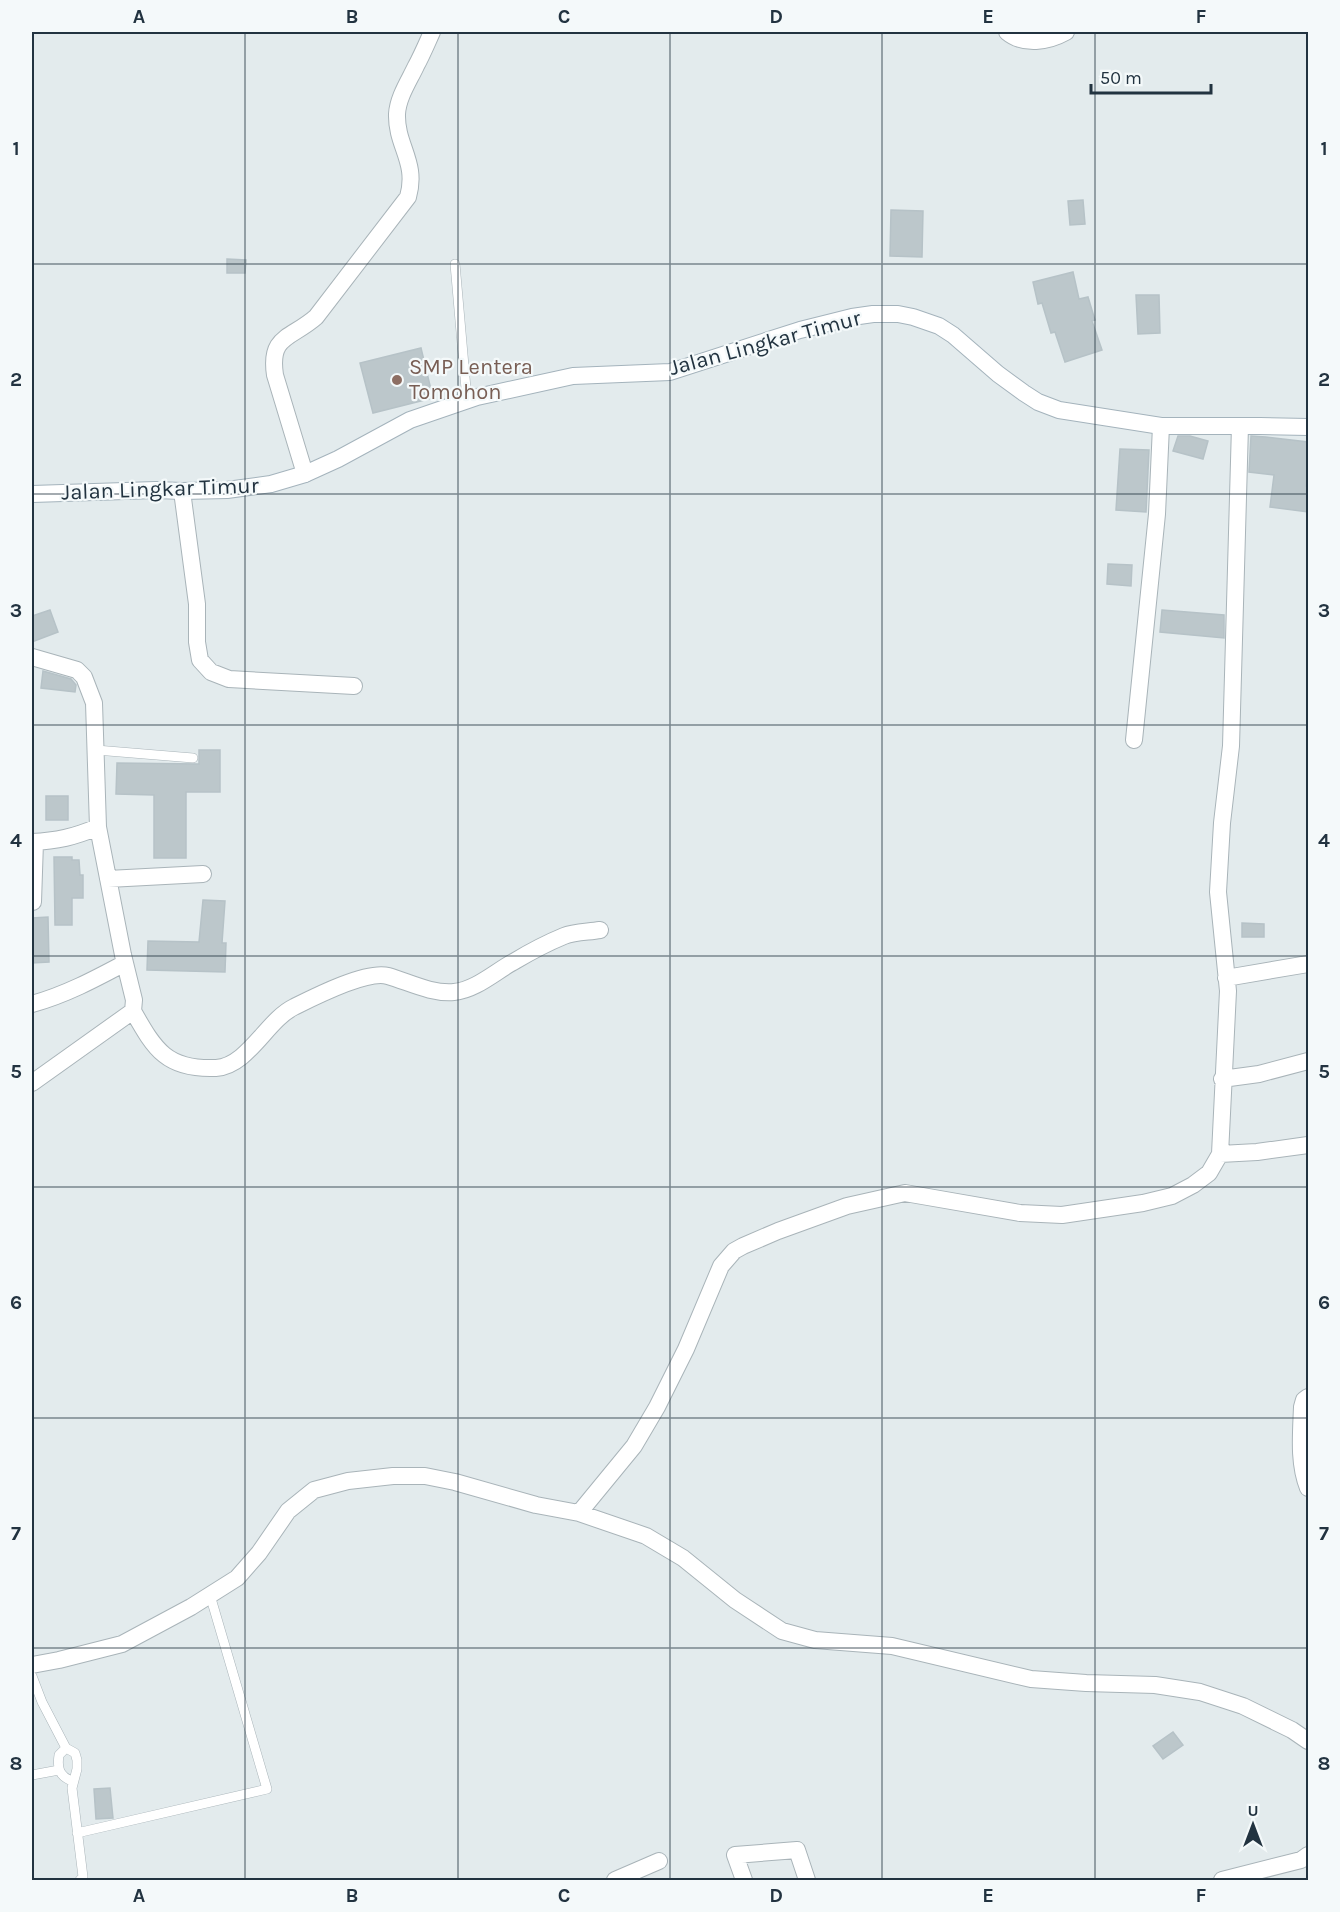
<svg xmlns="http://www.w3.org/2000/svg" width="1340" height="1912" font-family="Karla,sans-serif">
<rect width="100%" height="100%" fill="#e3ebed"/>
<path fill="#bcc7cb" stroke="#b6c2c7" stroke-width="1.5" d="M1083 200 1085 224 1070 225 1068 201Z
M891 210 923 211 922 257 890 256Z
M227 259 246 260 245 273H227Z
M1073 272 1079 299 1088 297 1095 320 1092 321 1102 350 1065 362 1055 332 1051 333 1042 303 1038 304 1033 282Z
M1136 295H1159L1160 333 1138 334Z
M421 348 433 398 373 413 360 363Z
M1178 436H1190L1208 441 1203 459 1173 451Z
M1251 436 1266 437 1308 442V470L1306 486H1308V512L1270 507 1274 475 1249 472Z
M1120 449 1149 450 1146 512 1116 510Z
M1108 564 1132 565 1131 586 1107 584Z
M50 610 58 632 32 642V616Z
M1162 610 1224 615V638L1160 632Z
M43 671 71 679 76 685 75 692 41 688Z
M199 750H220V792H186V858H154V795L116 794 117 763 199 764Z
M46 796H68V820H46Z
M54 857H72V860H79L80 875H83V898H72V925H55Z
M203 900 225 901 222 943H226L225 972 147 970 148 941 199 942Z
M48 917 49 962 32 963V918Z
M1242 923 1264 924V937H1242Z
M1173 1732 1183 1745 1163 1759 1153 1746Z
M110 1788 113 1818 96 1819 94 1789Z"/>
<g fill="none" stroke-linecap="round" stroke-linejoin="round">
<g stroke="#a9b4b9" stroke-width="10">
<path id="service" d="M455 264 467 400
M96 750 193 758
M32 1676 42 1702 66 1748 75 1753 77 1760V1769L72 1788 83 1877 80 1880
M66 1748 59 1755C57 1768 59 1776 72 1781
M32 1775 59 1770
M77 1833 267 1789 210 1595"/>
</g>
<g stroke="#a9b4b9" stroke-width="18">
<path id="minor" d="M1007 32C1024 46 1048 42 1066 32
M305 474 275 375C269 335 291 339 316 317L408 197C418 162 396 146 397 114 398 97 409 81 416 66 422 55 427 43 432 32
M182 491 197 604V642L200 660 211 672 229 679 354 686
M32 657 77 670 84 677 94 703 98 827C74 837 57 841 32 842
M1134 740 1157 514 1161 426
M108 879 203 874
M33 902 35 842
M1226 978 1308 964
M32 1004C65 995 95 979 125 963
M133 1011C155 1050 167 1070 216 1068 248 1066 267 1020 294 1007 314 997 367 970 388 976 409 982 431 994 454 992 476 990 496 971 515 961 530 952 547 943 564 936 574 932 588 932 600 930
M1222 1079 1259 1074 1308 1061
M32 1083 133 1011 134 1000 123 955 98 827
M1220 1154 1257 1152 1308 1145
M1308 1397 1304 1400 1302 1407C1301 1434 1298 1463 1308 1488
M579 1513 634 1446 657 1407 686 1349 721 1266 734 1251 743 1246 778 1231 847 1206 905 1193 1020 1213 1062 1215 1143 1203 1172 1196 1193 1185 1209 1173 1220 1154 1228 991 1218 892 1222 823 1231 746 1240 426
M32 1665 59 1660 122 1644 191 1607 237 1578 259 1553 288 1511 314 1490 348 1481 393 1476H425L455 1482 536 1505 579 1513 646 1536 683 1558 735 1600 782 1631 815 1640 892 1646 1031 1679 1086 1683 1155 1685 1200 1692 1243 1706 1292 1730 1308 1741
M615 1880 659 1861
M744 1880 735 1855 797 1850 807 1880
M1222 1880 1301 1860 1308 1855"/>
</g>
<g stroke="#a4b3bc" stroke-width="18">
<path id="secondary" d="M32 494 156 490 182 491 227 490 271 484 305 474 338 459 410 420 477 397 573 376 670 372 800 330 852 317 873 314H898L913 317 939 326 953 335 998 374 1024 393 1038 402 1059 410 1161 426H1260L1308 427"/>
</g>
<use href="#service" stroke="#fff" stroke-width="9"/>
<use href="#minor" stroke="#fff" stroke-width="16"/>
<use href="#secondary" stroke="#fff" stroke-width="16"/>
</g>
<path fill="none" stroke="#223340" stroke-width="1.5" stroke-opacity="0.55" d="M245 32V1880M458 32V1880M670 32V1880M882 32V1880M1095 32V1880M32 264H1308M32 494H1308M32 725H1308M32 956H1308M32 1187H1308M32 1418H1308M32 1648H1308"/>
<circle fill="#8d6e63" stroke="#f4f9fa" stroke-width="2" cx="397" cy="380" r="6"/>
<g text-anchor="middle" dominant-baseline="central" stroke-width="4.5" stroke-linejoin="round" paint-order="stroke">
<g font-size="22" fill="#223340" stroke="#f4f9fa">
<text transform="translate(765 343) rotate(-15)">Jalan Lingkar Timur</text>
<text transform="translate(160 489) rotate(-2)">Jalan Lingkar Timur</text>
</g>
<g font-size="22" fill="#785e54" stroke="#f4f9fa" text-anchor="start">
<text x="409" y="367">SMP Lentera<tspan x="409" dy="25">Tomohon</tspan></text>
</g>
</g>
<rect width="1340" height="1912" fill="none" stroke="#f4f9fa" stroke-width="66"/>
<g transform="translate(1253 1825)" stroke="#f4f9fa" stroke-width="4.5" paint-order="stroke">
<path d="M0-4.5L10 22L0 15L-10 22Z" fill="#223340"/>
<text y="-9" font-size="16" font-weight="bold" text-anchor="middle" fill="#223340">U</text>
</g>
<path d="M1091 84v9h120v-9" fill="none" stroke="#223340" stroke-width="3"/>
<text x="1100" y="84" font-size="18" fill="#223340" stroke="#f4f9fa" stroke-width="4.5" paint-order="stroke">50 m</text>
<rect x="33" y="33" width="1274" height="1846" fill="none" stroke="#223340" stroke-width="2"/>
<g font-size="20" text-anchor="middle" font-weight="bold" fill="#223340">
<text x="139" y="23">A</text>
<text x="352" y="23">B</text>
<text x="564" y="23">C</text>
<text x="776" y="23">D</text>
<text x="988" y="23">E</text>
<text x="1201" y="23">F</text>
<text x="16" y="155">1</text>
<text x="1324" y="155">1</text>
<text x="16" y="386">2</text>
<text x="1324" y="386">2</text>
<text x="16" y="617">3</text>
<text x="1324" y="617">3</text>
<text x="16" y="847">4</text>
<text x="1324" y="847">4</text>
<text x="16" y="1078">5</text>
<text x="1324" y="1078">5</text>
<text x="16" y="1309">6</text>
<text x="1324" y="1309">6</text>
<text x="16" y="1540">7</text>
<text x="1324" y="1540">7</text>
<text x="16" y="1770">8</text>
<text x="1324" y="1770">8</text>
<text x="139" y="1902">A</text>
<text x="352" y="1902">B</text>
<text x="564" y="1902">C</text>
<text x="776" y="1902">D</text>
<text x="988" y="1902">E</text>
<text x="1201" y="1902">F</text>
</g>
</svg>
